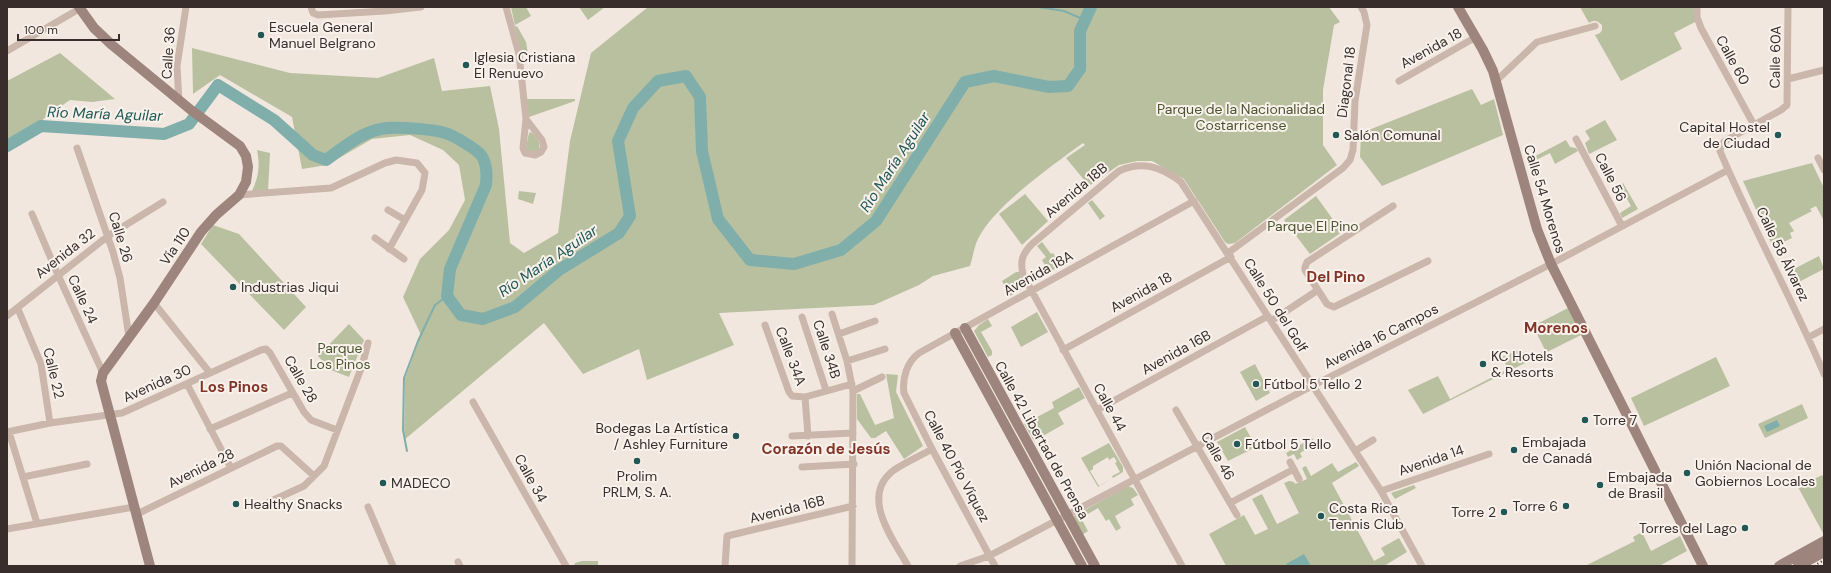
<svg xmlns="http://www.w3.org/2000/svg" width="1831" height="573" font-family="'DM Sans',sans-serif">
<rect width="100%" height="100%" fill="#f2e7df"/>
<path fill="#b9c09f" fill-rule="evenodd" d="M511 7H526L531 16 515 25Z
M579 7H605L588 20Z
M648 7H1329L1340 22 1334 25 1323 90V145L1337 165 1235 243 1228 244 1225 242 1184 179 1152 161H1137L1119 165 1089 186 1066 158 1085 145 1083 143C1053 165 994 206 978 239 974 247 973 257 970 266L933 276 919 285 874 305 719 313 734 345 647 380 639 349 583 374 544 323 404 440 405 378 421 335 403 297 420 259 449 230 465 200 459 165 443 150 410 135 372 139 327 165 302 169 292 117 220 75 193 94 192 48 290 73 378 78 434 58 442 91 490 86 499 129 510 243 524 253 558 233 570 141 591 53Z
M1580 7H1695V22L1674 33 1682 49 1621 81 1595 35 1600 33 1602 30V25C1597 21 1595 19 1589 23Z
M517 26 526 42 528 54 521 53 515 27Z
M60 53 115 99 92 102 70 100 47 116 37 125 7 142V81Z
M1472 89 1481 105 1494 99 1503 135 1382 186 1360 157 1361 133Z
M526 99H575V101L529 117Z
M1605 120 1617 140 1589 154 1585 143 1590 139 1585 131Z
M531 132C537 138 541 142 539 150L535 152 527 150 526 147 529 133Z
M1566 140 1570 147 1576 148 1578 151 1555 164 1550 153 1528 164 1526 161Z
M257 150 270 153 268 191H252C259 176 260 165 257 150Z
M1812 163 1824 188V221L1816 206 1810 209 1812 211 1789 223 1794 231 1790 233 1792 238 1773 247 1743 181Z
M1623 183 1638 209 1622 218 1620 213 1631 206 1623 192 1616 196 1612 189Z
M519 191 536 193 533 204 518 199Z
M1025 194 1048 221 1022 245 999 214Z
M1316 196 1342 232 1310 254 1284 220Z
M1092 200 1105 216 1100 220 1088 203Z
M213 225 239 234 306 307 284 330 201 244Z
M1042 242 1051 254 1053 253 1061 266 1049 272 1042 260 1046 257 1037 246Z
M1819 256 1824 269 1793 285 1786 273Z
M1016 272H1019L1026 286 1010 296 1002 281Z
M1568 308 1581 335 1423 414 1408 390 1438 376 1450 399 1508 369 1502 357 1517 350 1519 354 1525 352 1529 358 1545 350 1533 326Z
M1037 312 1048 332 1021 347 1011 327Z
M988 319 992 326 981 332 992 351V355L988 357 974 331 979 325Z
M349 324 364 340 349 377 331 370 318 356Z
M1716 357 1730 386 1644 426 1631 398Z
M1255 364 1270 393 1256 401 1240 372Z
M886 374 898 375 896 392 923 446 904 459 886 431 875 438H871L857 419V394H860L875 425 894 418Z
M1079 387 1085 398 1058 413 1064 424 1034 441 1024 424 1054 408 1052 402Z
M1802 404 1808 418 1765 438 1758 424Z
M1245 427 1256 447 1228 461 1217 442Z
M1312 438 1316 444 1300 453 1302 457 1297 460 1294 454 1288 457 1286 453Z
M1109 443 1123 467V472L1098 487 1081 458ZM1108 457 1109 460 1114 457 1117 462 1115 463 1120 472 1112 476 1113 478 1099 486 1090 471 1093 469V466Z
M1356 462 1359 466 1332 483 1374 561 1385 555 1381 548 1399 538 1407 552 1384 566H1226L1209 534 1244 515 1255 535 1268 529 1252 499 1262 494 1277 524 1299 513 1284 483 1289 481 1294 482 1295 484 1307 479 1302 468 1306 466 1311 476 1332 463 1338 472Z
M1822 475 1824 478V535L1798 487Z
M1414 485 1416 488 1395 499 1391 493Z
M1128 486 1133 488 1138 495 1131 499 1134 505 1115 516 1121 528 1116 531 1109 519 1106 521 1098 508 1081 518 1088 531 1082 535 1073 517 1074 516Z
M1642 532 1651 551 1680 536 1687 551 1659 566H1585L1635 541 1633 537Z
M582 561H598V566H574L575 563Z"/>
<path fill="#7faeab" d="M1777 420 1780 426 1767 432 1764 426Z
M1304 554 1311 566H1287L1286 564Z"/>
<g fill="none" stroke-linecap="round" stroke-linejoin="round">
<path stroke="#7faeab" stroke-width="2" d="M1038 7 1064 11 1085 20
M407 451 403 430 404 378 418 341 435 305 447 296"/>
<path stroke="#7faeab" stroke-width="12" d="M7 146 41 126 164 134 189 124 218 85 274 120 313 155 326 160C343 148 360 133 381 129 394 126 432 129 445 133 453 135 476 149 481 155 487 163 487 176 486 185L450 269 447 296 461 315 483 319 515 307 559 270 619 233 630 216 618 141 633 108 658 81 686 76 700 97 702 151 718 219 750 260 794 264 841 250 876 221 965 82 994 76 1049 87 1068 86 1080 69V31L1091 7"/>
<path stroke="#cab6ab" stroke-width="7" d="M311 7 313 13 318 15 385 11 421 7
M506 7 519 54 526 119 523 148 525 153 535 155 541 152 544 147 542 140 526 119
M1697 7V17L1701 28 1754 125
M1788 7 1787 105 1781 110 1725 141 1721 145 1720 151C1752 227 1792 298 1824 374
M7 51 79 9
M1788 79 1824 70
M1399 81 1476 37
M1496 81 1537 42 1595 26
M179 101 177 66 186 7
M1576 139 1622 226
M77 148 113 252 120 278 129 337
M1818 158 1824 170
M239 195 331 188 385 163 396 160 417 163 425 173 422 190 389 249
M1393 206 1307 262 1305 267V270L1327 304 1334 307 1428 261
M388 210 405 220
M32 214 58 275 103 373
M375 238 404 259
M1228 253 1343 168 1350 160 1353 150 1355 101 1367 25 1364 12 1361 7
M154 303 210 373
M18 309 41 364 50 423
M832 314 847 361 853 391 852 566
M7 316 108 236 163 202
M802 317 826 390
M1271 321 1318 290
M765 325 789 392 792 396 805 397 852 384
M839 334 875 321
M1809 337 1824 329
M1063 350 1231 257
M847 361 885 349
M187 384 231 468
M853 391 882 377
M805 397 808 436
M473 402 566 566
M1097 410 1268 316
M1176 410 1237 515
M210 429 292 393
M7 432 50 423 122 413 261 350 266 349 270 353 304 412 311 420 337 430
M9 432 37 523
M792 436 853 433
M1355 451 1373 440
M1290 462 1299 479
M802 467 854 464
M23 477 87 464
M1381 491 1489 454
M269 502 304 486 324 466 362 366 368 343
M1230 503 1294 469
M368 507 393 566
M137 514 277 446H281L314 476
M7 529 134 507
M458 562 460 566
M725 566 727 536 853 506
M908 566C893 539 859 496 894 470 906 462 920 456 932 449
M960 566 989 556 1312 386 1551 264 1728 170
M995 566 932 449 904 393C902 378 907 362 919 353L1194 201
M1182 566 1023 275C1020 261 1022 254 1032 244L1119 171C1142 160 1162 167 1181 182L1381 491 1422 566"/>
<path stroke="#9d857d" stroke-width="10" d="M79 7 94 28 112 45 191 110 240 146 246 156 248 167 246 182 239 195 216 215 201 232 154 303 103 373 101 381 150 566
M1458 7 1483 50 1493 71 1537 229 1551 264 1703 566
M965 328 1095 566
M955 333 1082 566
M1779 566 1824 541
M1798 566 1824 552"/>
<path stroke="#382d2a" stroke-width="2" stroke-dasharray="1 3" stroke-linecap="butt" d="M1814 566 1824 560"/>
</g>
<g fill="#215856" stroke="#f9f2ec" stroke-width="1.5">
<circle cx="261" cy="35" r="4"/>
<circle cx="466" cy="65" r="4"/>
<circle cx="1336" cy="135" r="4"/>
<circle cx="1778" cy="135" r="4"/>
<circle cx="233" cy="287" r="4"/>
<circle cx="1483" cy="364" r="4"/>
<circle cx="1256" cy="384" r="4"/>
<circle cx="1585" cy="420" r="4"/>
<circle cx="736" cy="436" r="4"/>
<circle cx="1237" cy="444" r="4"/>
<circle cx="1514" cy="450" r="4"/>
<circle cx="637" cy="461" r="4"/>
<circle cx="1687" cy="473" r="4"/>
<circle cx="383" cy="483" r="4"/>
<circle cx="1600" cy="485" r="4"/>
<circle cx="236" cy="504" r="4"/>
<circle cx="1566" cy="506" r="4"/>
<circle cx="1504" cy="512" r="4"/>
<circle cx="1321" cy="516" r="4"/>
<circle cx="1745" cy="528" r="4"/>
</g>
<g text-anchor="middle" dominant-baseline="central" stroke-width="4" stroke-linejoin="round" paint-order="stroke">
<g font-size="14" fill="#382d2a" stroke="#f9f2ec" text-anchor="start">
<text x="269" y="27">Escuela General<tspan x="269" dy="16">Manuel Belgrano</tspan></text>
<text x="474" y="57">Iglesia Cristiana<tspan x="474" dy="16">El Renuevo</tspan></text>
<text x="1770" y="127" text-anchor="end">Capital Hostel<tspan x="1770" dy="16">de Ciudad</tspan></text>
<text x="1344" y="135">Salón Comunal</text>
<text x="241" y="287">Industrias Jiqui</text>
<text x="1491" y="356">KC Hotels<tspan x="1491" dy="16">&amp; Resorts</tspan></text>
<text x="1264" y="384">Fútbol 5 Tello 2</text>
<text x="1593" y="420">Torre 7</text>
<text x="728" y="428" text-anchor="end">Bodegas La Artística<tspan x="728" dy="16">/ Ashley Furniture</tspan></text>
<text x="1522" y="442">Embajada<tspan x="1522" dy="16">de Canadá</tspan></text>
<text x="1245" y="444">Fútbol 5 Tello</text>
<text x="1695" y="465">Unión Nacional de<tspan x="1695" dy="16">Gobiernos Locales</tspan></text>
<text x="637" y="476" text-anchor="middle">Prolim<tspan x="637" dy="16">PRLM, S. A.</tspan></text>
<text x="1608" y="477">Embajada<tspan x="1608" dy="16">de Brasil</tspan></text>
<text x="391" y="483">MADECO</text>
<text x="244" y="504">Healthy Snacks</text>
<text x="1558" y="506" text-anchor="end">Torre 6</text>
<text x="1329" y="508">Costa Rica<tspan x="1329" dy="16">Tennis Club</tspan></text>
<text x="1496" y="512" text-anchor="end">Torre 2</text>
<text x="1737" y="528" text-anchor="end">Torres del Lago</text>
</g>
<g font-size="14" fill="#382d2a" stroke="#f9f2ec">
<text transform="translate(1431 48) rotate(-29)">Avenida 18</text>
<text transform="translate(168 53) rotate(-86)">Calle 36</text>
<text transform="translate(1775 57) rotate(-89)">Calle 60A</text>
<text transform="translate(1733 60) rotate(61)">Calle 60</text>
<text transform="translate(1346 82) rotate(-83)">Diagonal 18</text>
<text transform="translate(1611 177) rotate(63)">Calle 56</text>
<text transform="translate(1076 190) rotate(-40)">Avenida 18B</text>
<text transform="translate(1545 199) rotate(73)">Calle 54 Morenos</text>
<text transform="translate(121 237) rotate(73)">Calle 26</text>
<text transform="translate(175 246) rotate(-56)">Vía 110</text>
<text transform="translate(65 253) rotate(-38)">Avenida 32</text>
<text transform="translate(1783 254) rotate(64)">Calle 58 Álvarez</text>
<text transform="translate(1038 273) rotate(-29)">Avenida 18A</text>
<text transform="translate(1141 292) rotate(-29)">Avenida 18</text>
<text transform="translate(83 299) rotate(65)">Calle 24</text>
<text transform="translate(1276 305) rotate(58)">Calle 50 del Golf</text>
<text transform="translate(1381 336) rotate(-27)">Avenida 16 Campos</text>
<text transform="translate(827 349) rotate(72)">Calle 34B</text>
<text transform="translate(1176 352) rotate(-29)">Avenida 16B</text>
<text transform="translate(791 356) rotate(69)">Calle 34A</text>
<text transform="translate(54 373) rotate(77)">Calle 22</text>
<text transform="translate(301 379) rotate(60)">Calle 28</text>
<text transform="translate(157 383) rotate(-24)">Avenida 30</text>
<text transform="translate(1110 407) rotate(61)">Calle 44</text>
<text transform="translate(1042 440) rotate(61)">Calle 42 Libertad de Prensa</text>
<text transform="translate(1218 456) rotate(60)">Calle 46</text>
<text transform="translate(1431 460) rotate(-19)">Avenida 14</text>
<text transform="translate(957 466) rotate(62)">Calle 40 Pío Víquez</text>
<text transform="translate(201 468) rotate(-26)">Avenida 28</text>
<text transform="translate(531 478) rotate(61)">Calle 34</text>
<text transform="translate(787 509) rotate(-14)">Avenida 16B</text>
</g>
<g font-size="14" fill="#4b552f" stroke="#f9f2ec">
<text x="1241" y="109">Parque de la Nacionalidad<tspan x="1241" dy="16">Costarricense</tspan></text>
<text x="1313" y="226">Parque El Pino</text>
<text x="340" y="348">Parque<tspan x="340" dy="16">Los Pinos</tspan></text>
</g>
<g font-size="15" font-style="italic" fill="#215856" stroke="#f9f2ec">
<text transform="translate(105 114) rotate(2)">Río María Aguilar</text>
<text transform="translate(895 162) rotate(-57)">Río María Aguilar</text>
<text transform="translate(548 261) rotate(-34)">Río María Aguilar</text>
</g>
<g font-size="15" font-weight="bold" fill="#833427" stroke="#f9f2ec">
<text x="1336" y="277">Del Pino</text>
<text x="1556" y="328">Morenos</text>
<text x="234" y="387">Los Pinos</text>
<text x="826" y="449">Corazón de Jesús</text>
</g>
</g>
<rect width="1831" height="573" fill="none" stroke="#382d2a" stroke-width="16"/>
<path d="M18 34v6h101v-6" fill="none" stroke="#382d2a" stroke-width="2"/>
<text x="24" y="34" font-size="12" fill="#382d2a" stroke="#f9f2ec" stroke-width="3" paint-order="stroke">100 m</text>
</svg>
